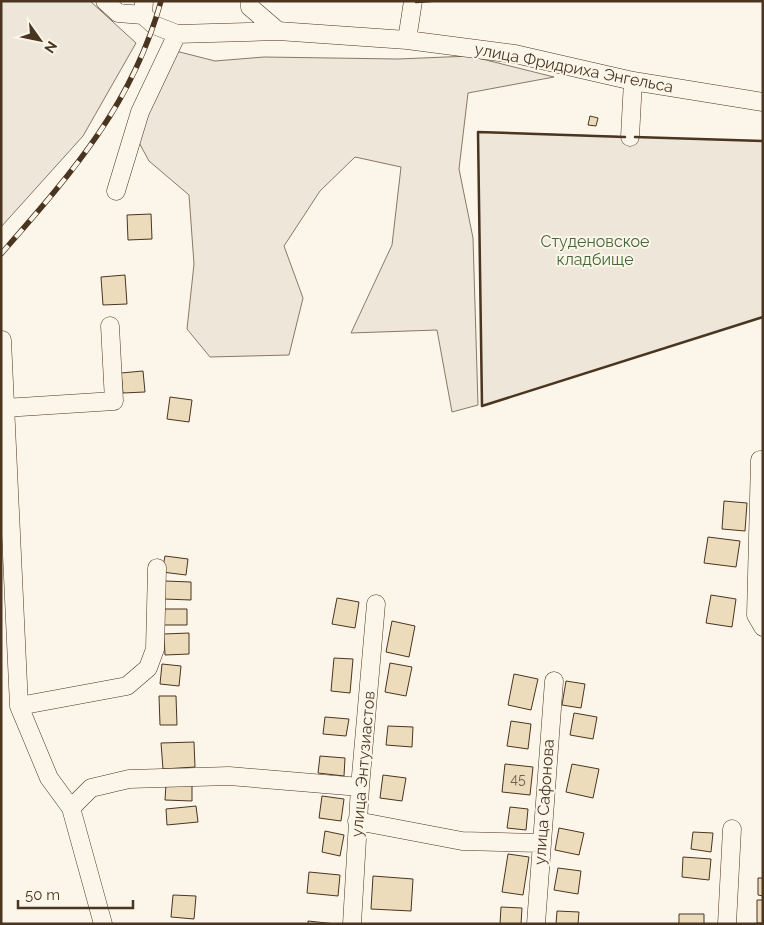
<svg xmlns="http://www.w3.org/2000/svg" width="764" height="925" font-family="Raleway,sans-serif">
<rect width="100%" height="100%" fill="#fbf6e9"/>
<path fill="#ede6d9" stroke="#887966" d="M1 1H90L136 43 83 136 1 227Z
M164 48 215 61 264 57 398 59 470 56 554 77 468 93 459 169 473 238 478 405 452 412 437 330 351 333 392 245 401 167 355 157 320 191 284 246 303 298 289 355 210 357 187 329 194 264 189 195 149 161 136 137Z
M478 132 763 141V317L482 406Z"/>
<path fill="#ecdcbc" stroke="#4a3520" d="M590 116 598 118 596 126 588 125Z
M151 214 152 239 128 240 127 215Z
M125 275 127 304 103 305 101 277Z
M143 371 145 392 123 393 121 373Z
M170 397 192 400 189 422 167 419Z
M724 501 747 503 745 531 722 529Z
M708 537 740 541 736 567 704 563Z
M165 556 188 559 186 575 162 572Z
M165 581 191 582V600L164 599Z
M711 595 736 599 732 627 706 623Z
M337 598 359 602 355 628 332 624Z
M164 609H187V625H164Z
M392 621 415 626 409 657 386 652Z
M189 633V654L165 655 164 634Z
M334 658 353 659 350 693 331 691Z
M390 663 412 667 406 696 385 692Z
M162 664 181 666 179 686 160 684Z
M514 674 538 679 531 710 508 705Z
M566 681 585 684 581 708 562 705Z
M159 696H176L177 725H160Z
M574 713 597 717 593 739 570 735Z
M325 717 349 719 346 736 323 734Z
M511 721 531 724 528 749 507 746Z
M388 726 413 727 412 747 386 745Z
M194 742 195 767 163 769 161 743Z
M320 756 345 758 344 776 318 773Z
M505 764 533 767 530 795 502 792Z
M572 764 599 769 593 798 566 792Z
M383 775 406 778 402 801 380 798Z
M166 784 192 785V801L165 800Z
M322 796 344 799 341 821 319 818Z
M196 806 198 822 167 825 166 809Z
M510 807 528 809 526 830 507 828Z
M559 828 584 833 579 855 555 850Z
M325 831 344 835 340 856 322 852Z
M693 832 713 833 711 852 691 849Z
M508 854 529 857 523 895 502 892Z
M683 857 711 859 709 880 682 877Z
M558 868 581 871 578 894 554 890Z
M309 872 340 875 338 896 307 893Z
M373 876 413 879 411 911 371 909Z
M758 878H763V896L758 895Z
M173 895 196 896 194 919 171 917Z
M757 900H763V923H757Z
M501 907 522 908 521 924H500Z
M557 911 579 912 578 924H556Z
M679 914H704V924H679Z
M308 921 336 924H308Z"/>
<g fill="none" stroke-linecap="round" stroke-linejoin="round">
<g stroke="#4a3520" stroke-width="19">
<path id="minor" d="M105 1 118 13 143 15
M144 1 143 15 154 25 177 34 278 31
M250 1V7L278 31 407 40 515 54 633 81 763 102
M407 40 413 1
M630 137 633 81
M116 191 140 112 177 34
M2 340 19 706 49 778 71 808 103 924
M4 408 114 401 110 326
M760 460 756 615 763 627
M19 706 127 686 148 668 155 649 157 568
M71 808 91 788 129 779 229 776 360 787
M357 821 462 841 541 843
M352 924 360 787 376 604
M536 924 554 681
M727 924 732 829"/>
</g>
<use href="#minor" stroke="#fbf6e9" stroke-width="18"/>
<g stroke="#4a3520" stroke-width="5.5">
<path id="rail" d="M1 254C70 175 132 106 161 1"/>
</g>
<use href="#rail" stroke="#fbf6e9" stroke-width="4" stroke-dasharray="11" stroke-linecap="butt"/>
<path stroke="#4a3520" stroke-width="2.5" d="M416 2 431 1
M625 137 478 132 482 406 763 317
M635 137 763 141"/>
</g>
<g text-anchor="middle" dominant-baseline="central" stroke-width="4" stroke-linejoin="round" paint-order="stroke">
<g font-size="14" fill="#725f47">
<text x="518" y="779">45</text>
</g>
<g font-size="16" fill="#4a3520" stroke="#fbf6e9">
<text transform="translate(574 68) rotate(11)">улица Фридриха Энгельса</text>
<text transform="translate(363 764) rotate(-85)">улица Энтузиастов</text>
<text transform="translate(544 802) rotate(-86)">улица Сафонова</text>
</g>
<g font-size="16" fill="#436837" stroke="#fbf6e9">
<text x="595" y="241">Студеновское<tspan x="595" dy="18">кладбище</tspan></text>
</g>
</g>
<rect width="764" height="925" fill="none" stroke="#4a3520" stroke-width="5"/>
<g transform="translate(40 40) rotate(123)" stroke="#fbf6e9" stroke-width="4" paint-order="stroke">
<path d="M0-4L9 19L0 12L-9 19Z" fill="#4a3520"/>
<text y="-8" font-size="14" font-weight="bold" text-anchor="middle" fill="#4a3520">N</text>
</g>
<path d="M18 900v8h115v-8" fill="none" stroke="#4a3520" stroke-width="2.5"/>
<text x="25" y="900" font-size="15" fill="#4a3520" stroke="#fbf6e9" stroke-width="4" paint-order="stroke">50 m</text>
</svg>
